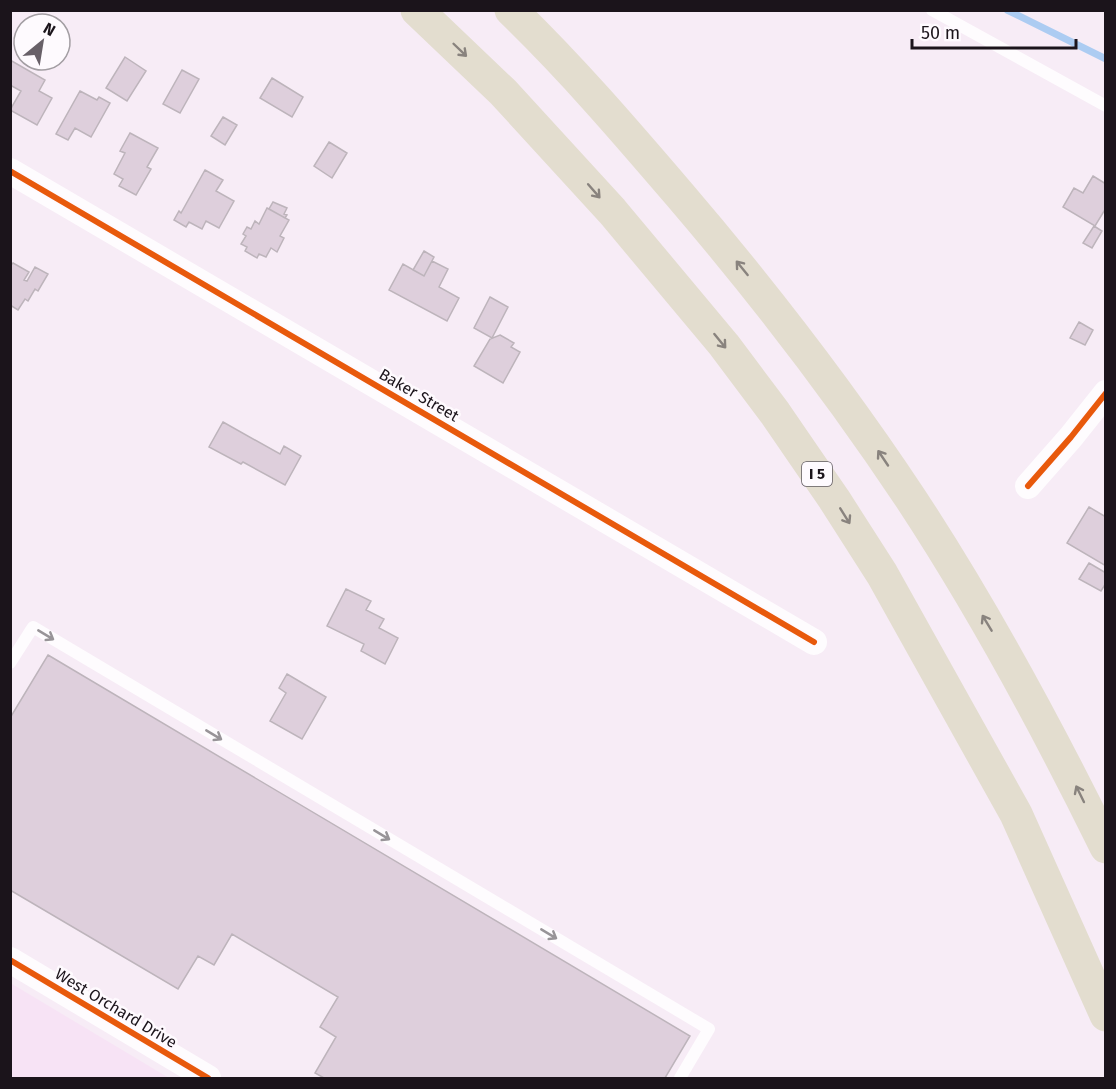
<svg xmlns="http://www.w3.org/2000/svg" width="1116" height="1089" font-family="'Fira Sans',sans-serif">
<rect width="100%" height="100%" fill="#f7ecf6"/>
<path fill="#f7e3f5" d="M11 983 12 984 169 1078H11Z"/>
<g fill="none" stroke-linecap="round" stroke-linejoin="round">
<path stroke="#acccf2" stroke-width="7" d="M1007 10 1106 59"/>
</g>
<path fill="#decfdc" stroke="#bdb4bb" stroke-width="1.5" d="M125 57 146 71 127 101 106 88Z
M10 60 45 80 39 91 52 98 37 125 10 110 21 91 10 85Z
M182 70 199 79 180 113 163 104Z
M272 78 303 97 292 117 260 98Z
M80 91 97 100 99 97 110 103 91 137 75 128 68 140 56 134Z
M223 117 237 125 225 145 211 136Z
M130 133 158 148 147 167 151 169 136 195 119 186 123 179 114 174 125 153 120 151Z
M329 142 347 153 332 178 314 166Z
M205 170 223 180 216 191 234 201 219 228 206 221 202 229 189 222 186 227 174 220 179 211 181 213Z
M1093 176 1106 184V208L1095 226 1063 207 1074 188 1083 193Z
M273 202 287 208 284 214 287 215 285 218 269 209Z
M267 208 289 220 280 236 284 238 277 252 271 248 266 257 259 254 257 258 245 251 247 247 241 244 246 236 243 234 247 227 251 229 255 221 259 224Z
M1094 226 1102 231 1092 248 1083 243Z
M424 251 434 257 424 276 413 270Z
M432 261 448 269 439 287 459 298 447 321 389 290 403 264 424 276Z
M13 263 29 272 24 280 27 281 35 267 48 274 38 291 35 289 28 301 25 299 18 310 10 305V266Z
M490 297 508 307 492 338 474 328Z
M1079 322 1093 330 1085 345 1070 338Z
M500 335 514 343 511 347 520 352 503 383 474 366 490 339Z
M223 422 280 454 284 446 301 456 285 485 243 462 241 464 209 447Z
M1089 507 1106 517V566L1067 543Z
M1089 563 1106 573V583L1101 591 1079 579Z
M346 589 371 601 366 610 384 619 379 628 398 638 385 664 361 651 364 644 327 626Z
M48 655 690 1036 665 1078H324L315 1073 336 1037 320 1027 338 997 232 934 214 965 198 956 178 989 10 890V718Z
M287 674 326 697 302 739 270 721 286 693 279 688Z"/>
<g fill="none" stroke-linecap="round" stroke-linejoin="round">
<path stroke="#fefcfe" stroke-width="12" d="M932 10 1106 106
M10 663 33 627 709 1029 680 1078"/>
<path stroke="#fefcfe" stroke-width="26" d="M10 171 814 642
M1028 486 1071 437 1106 393
M10 960 208 1078"/>
<path stroke="#e3ddcf" stroke-width="33" d="M417 10 503 92 612 211 724 345 775 413 834 499 882 574 1016 814 1106 1015
M511 10C571 68 625 131 679 194 762 291 840 392 911 499 984 610 1047 727 1106 847"/>
<g stroke="#fefafe" stroke-width="10">
<path id="cycleway" d="M10 171 814 642
M1028 486 1071 437 1106 393
M10 960 208 1078"/>
</g>
<use href="#cycleway" stroke="#e8590c" stroke-width="6"/>
</g>
<defs><path id="oneway-shaft" d="M-6 0H5M1.5-3L5.5 0L1.5 3" fill="none" stroke-width="1.6" stroke-linecap="round" stroke-linejoin="round" transform="scale(1.5)"/></defs>
<g stroke="#89837e">
<use href="#oneway-shaft" transform="translate(460 50) rotate(44)"/>
<use href="#oneway-shaft" transform="translate(594 191) rotate(49)"/>
<use href="#oneway-shaft" transform="translate(742 268) rotate(-129)"/>
<use href="#oneway-shaft" transform="translate(720 341) rotate(51)"/>
<use href="#oneway-shaft" transform="translate(883 458) rotate(-124)"/>
<use href="#oneway-shaft" transform="translate(845 516) rotate(58)"/>
<use href="#oneway-shaft" transform="translate(987 623) rotate(-121)"/>
<use href="#oneway-shaft" transform="translate(1080 794) rotate(-116)"/>
</g>
<g stroke="#989498">
<use href="#oneway-shaft" transform="translate(46 635) rotate(31)"/>
<use href="#oneway-shaft" transform="translate(214 735) rotate(31)"/>
<use href="#oneway-shaft" transform="translate(382 835) rotate(31)"/>
<use href="#oneway-shaft" transform="translate(549 934) rotate(31)"/>
</g>
<g text-anchor="middle" dominant-baseline="central" stroke-width="5" stroke-linejoin="round" paint-order="stroke">
<rect fill="#fefafe" stroke="#5f595f" stroke-width="1.5" x="802" y="462" width="30" height="24" rx="4.5"/>
<g font-size="15" font-weight="bold" fill="#1b141b">
<text x="817" y="474">I 5</text>
</g>
<g font-size="16" fill="#1b141b" stroke="#fefafe">
<text transform="translate(419 395) rotate(30)">Baker Street</text>
<text transform="translate(116 1008) rotate(31)">West Orchard Drive</text>
</g>
</g>
<rect width="1116" height="1089" fill="none" stroke="#1b141b" stroke-width="24"/>
<g transform="translate(42 42) rotate(30)"><circle r="28" fill="#fefafe" stroke="#a39ea3" stroke-width="1.5"/>
<path d="M0-4.5L10 22L0 15L-10 22Z" fill="#686068"/>
<text y="-9" font-size="16" font-weight="bold" text-anchor="middle" fill="#1b141b">N</text>
</g>
<path d="M912 39v9h164v-9" fill="none" stroke="#1b141b" stroke-width="3"/>
<text x="921" y="39" font-size="18" fill="#1b141b" stroke="#fefafe" stroke-width="4.5" paint-order="stroke">50 m</text>
</svg>
